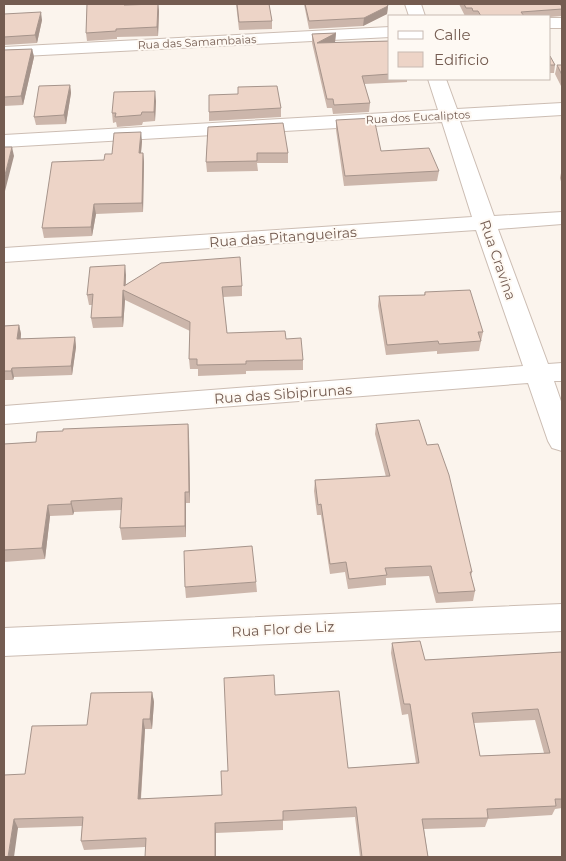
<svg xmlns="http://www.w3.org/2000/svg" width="566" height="861" font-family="Montserrat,sans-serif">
<rect width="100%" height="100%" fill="#fbf4ed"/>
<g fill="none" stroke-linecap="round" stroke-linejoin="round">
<g stroke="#ccbdb3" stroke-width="2">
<path id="street" d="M405 4H421L425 16H409Z
M550 18H562V28H550Z
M390 27V37L4 57V47Z
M428 79H446L457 109 562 103V115L460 121 494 216 562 212V224L498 229 548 364 562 363V381H554L562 404V451L552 448 548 441 528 383 4 424V406L523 366 476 230 4 262V248L472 217 442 122 4 147V135L438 110Z
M562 604V631L4 656V628Z"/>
</g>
<use href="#street" fill="#fff" fill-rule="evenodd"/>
</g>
<path fill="#ccb6ab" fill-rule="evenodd" d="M87 4H125V5L158 4 159 11 158 36 117 37V39L87 41 86 33Z
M236 4H269L272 21V29L239 30Z
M304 4H387L388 6 387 14 363 26 309 29Z
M459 4H560L562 7V16L550 17V16H465Z
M4 14 42 20 37 43 4 45Z
M336 33 335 42 333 43 390 41V79H407V82L364 84 370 103 369 112 333 114 332 108H327L312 43V34Z
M32 49 34 57 23 105 4 106V50Z
M550 56 555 65 554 73H550Z
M557 65H562V88L555 74Z
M70 85 71 93 66 124 36 125 34 117Z
M238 87 281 108V117L209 121V112L238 94Z
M156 101 155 121 143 122 142 125 117 127 116 122 113 123 112 113Z
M336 120 381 151 439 171 437 181 344 186 336 130Z
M208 127 288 153V163H257L258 171 207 172 206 162Z
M142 141 141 153H143L144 162 143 212 96 214 92 236 44 238 42 228 112 154Z
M562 168V185L560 178Z
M126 275V284L242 286V296L223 297 227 333 286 339 303 360V370L246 371V374L198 376V369H190L189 359 190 331 125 300 123 327 93 328 91 318 92 305H89L87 295Z
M425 292 483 332 479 351 437 354V351L386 355 378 306 379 296 424 295Z
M19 325 21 334V339L75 337 76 347 72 375 14 377 13 380H4V326Z
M188 424 189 436 190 503H186V537L122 540 120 528 122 510 74 512 73 515 50 516 45 559 4 562V444L36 442Z
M376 424 427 445 472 572 471 576 475 591 473 601 436 603 429 576 386 578V585L348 589 345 572 330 574 321 515H317L314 491 315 480 386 477 375 434Z
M256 582 257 592 186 598 185 587Z
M392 643 425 660 562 652V808L555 809 552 815 488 819 485 827 424 829 428 857H360L355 817 283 821V830L216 833 145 847 84 850 81 841 82 826 18 828 4 857 25 774 87 725 152 692 154 702 152 729H145L141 799 222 795 228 771 275 695 348 768 416 763 408 714 402 715 391 653ZM535 720 544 753 480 756 474 723Z"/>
<path fill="#a6948b" d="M158 4 159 11 158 36 157 27Z
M388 6 387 14 363 26 364 18Z
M41 12 42 20 37 43 35 35Z
M336 33 335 42 317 52V43Z
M32 49 34 57 23 105 21 96Z
M70 85 71 93 66 124 64 115Z
M155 91 156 101 155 121 154 112Z
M141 132 142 141 140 163 139 153Z
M12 147 14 156 5 191 4 185V179Z
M143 153 144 162 143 212 142 203Z
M94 204 96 214 92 236 91 227Z
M125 265 126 275 125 291 124 286Z
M123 290 125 300 123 327 122 317Z
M19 325 21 334 19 349 17 339Z
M75 337 76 347 72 375 71 366Z
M12 368 14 377 13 380 11 371Z
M188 424 189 436 190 503 189 492Z
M185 492 186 503V537L185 526Z
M71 501 74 512 73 515 71 504Z
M48 505 50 516 45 559 42 548Z
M152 692 154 702 152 729 150 719Z
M143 719 145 729 140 809 138 799Z
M14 819 18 828 14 857H8Z
M215 823 216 833V857H215Z"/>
<path fill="#edd4c7" stroke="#a6948b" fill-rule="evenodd" d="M87 4H124V5L158 4 157 27 116 29V31L86 33Z
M237 4H269L272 21 239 22Z
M305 4H387L388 6 364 18 309 21Z
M464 4H560L562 7V9L521 12 524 16H481L478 11H473L472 8H466Z
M41 12 35 35 4 37V14Z
M336 33 317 43 390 41V74L362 76 370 103 334 105 333 99H327L312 34Z
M32 49 21 96 4 97V50Z
M550 56 555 65H550Z
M557 65H562V75Z
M70 85 64 115 34 117 39 86Z
M277 86 281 108 209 112V95L238 94V87Z
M155 91 154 112H142L141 115 115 117 116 113H112L114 92Z
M374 118 381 151 429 148 439 171 345 176 336 120Z
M283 123 288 153H257V161L206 162 208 127Z
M141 132 139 153H143L142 203 94 204 91 227 42 228 52 162 104 160 105 154H112L114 133Z
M4 147H12L4 179Z
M240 257 242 286 222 287 227 333 285 331 286 339 301 338 303 360 246 361V364L197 365V359H189L190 322 123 290 122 317 91 318 93 294 87 295 90 267 125 265 124 286 161 263Z
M470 290 483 332H478L481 341 439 344 438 341 387 345 379 296 425 295V292Z
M19 325 17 339 75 337 71 366 12 368 11 371H4V326Z
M419 420 427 445 438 444 449 475 472 572H470L475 591 438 593 431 566 385 568 387 575 349 579 346 562 330 564 321 504 318 505 315 480 390 476 376 424Z
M188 424 189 492H185V526L120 528 122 498 71 501V504L48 505 42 548 4 550V444L36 442 37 432 63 431V429Z
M252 546 256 582 185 587 184 551Z
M420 641 425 660 562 652V799H555L556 806 487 809 488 818 422 819 428 857H362L356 807 283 811V820L215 823V857H145L146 838 81 841 83 817 14 819 8 857H4V775L25 774 32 726 87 725 91 693 152 692 150 719H143L138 799 222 795 221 771H228L224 678 274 675 275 695 339 691 348 768 419 763 410 704H404L392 643ZM538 709 550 753 480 756 472 713Z"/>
<g text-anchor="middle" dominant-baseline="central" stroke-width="4" stroke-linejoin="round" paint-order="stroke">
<g font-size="11" fill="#745c51" stroke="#fef9f3">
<text transform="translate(197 42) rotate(-3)">Rua das Samambaias</text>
<text transform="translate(418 117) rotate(-3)">Rua dos Eucaliptos</text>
</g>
<g font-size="14" fill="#745c51" stroke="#fef9f3">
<text transform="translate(283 237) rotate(-4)">Rua das Pitangueiras</text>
<text transform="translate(498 260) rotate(71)">Rua Cravina</text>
<text transform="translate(283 394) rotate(-4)">Rua das Sibipirunas</text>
<text transform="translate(283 629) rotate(-3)">Rua Flor de Liz</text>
</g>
</g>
<rect width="566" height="861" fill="none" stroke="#745c51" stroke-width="10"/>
<rect x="388" y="15" width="162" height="65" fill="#fef9f3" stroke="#c7bab2"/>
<rect x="398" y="31" width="25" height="8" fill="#ffffff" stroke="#c7bab2"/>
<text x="434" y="40" font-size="15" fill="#745c51">Calle</text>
<rect x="398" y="52" width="25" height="15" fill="#edd4c7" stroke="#c7bab2"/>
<text x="434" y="65" font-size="15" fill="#745c51">Edificio</text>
</svg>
